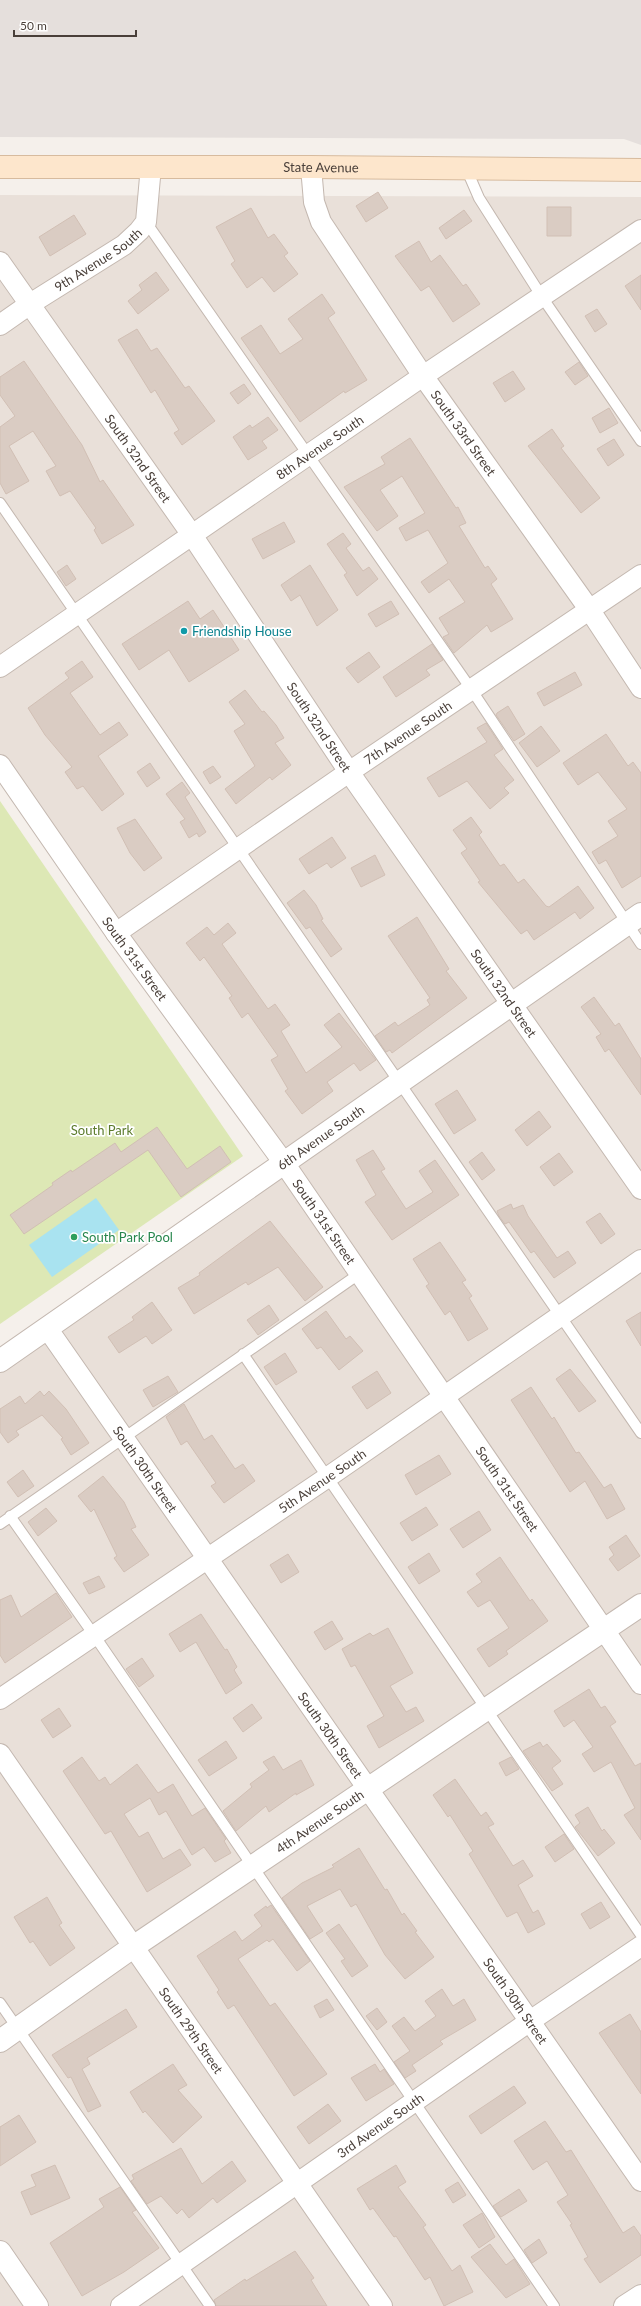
<svg xmlns="http://www.w3.org/2000/svg" width="641" height="2306" font-family="Lato,sans-serif">
<rect width="100%" height="100%" fill="#f5f0eb"/>
<path fill="#e9e0d9" d="M0 195 641 197V2306H0V1361L284 1163 0 763Z"/>
<path fill="#e5dfdc" d="M0 0H641V145L624 139 0 137Z"/>
<path fill="#dde8b5" d="M0 801 243 1156 0 1324Z"/>
<path fill="#a9e3f0" d="M96 1198 119 1230 52 1277 29 1245Z"/>
<path fill="#daccc3" stroke="#d1bfb4" d="M378 192 388 208 366 222 356 206Z
M547 207H571V236H547Z
M251 208 268 238 274 234 288 253 284 256 298 274 274 292 262 277 247 288 231 264 235 261 216 227Z
M464 210 472 221 446 239 439 228Z
M74 215 86 234 50 256 39 237Z
M419 241 431 262 440 255 463 286 466 284 480 304 453 322 429 286 421 291 395 256Z
M156 272 169 290 138 314 128 301 142 290 139 285Z
M641 275V310L625 286Z
M322 294 335 313 328 318 367 380 345 393 344 391 300 422 241 338 261 325 280 354 303 339 288 319Z
M597 309 607 324 595 332 585 316Z
M137 329 151 351 157 348 185 388 189 386 215 421 182 445 174 433 179 430 155 390 151 393 118 340Z
M24 361 82 445 100 482 103 480 134 525 102 544 94 530 96 528 70 491 60 496 46 471 56 466 33 431 9 446 29 481 6 494 0 483V427L15 416 0 395V377Z
M579 362 588 376 575 385 565 372Z
M513 371 525 389 505 402 493 383Z
M244 384 251 394 238 404 230 393Z
M609 408 618 423 600 433 592 418Z
M268 417 278 430 262 441 267 448 248 460 233 437 250 425 252 428Z
M552 429 564 446 561 448 600 498 581 513 528 446Z
M410 438 456 508 458 507 466 523 459 526 485 568 488 566 497 579 491 584 513 619 491 632 487 625 454 653 443 637 449 634 439 618 465 602 449 579 429 593 421 582 448 563 428 530 406 541 399 528 425 513 402 476 380 490 398 516 377 531 344 487 385 464 381 457Z
M614 439 624 455 608 466 597 449Z
M284 522 295 542 263 559 252 539Z
M343 533 351 544 346 548 363 571 369 567 378 579 357 596 344 575 347 573 327 544Z
M67 565 76 579 66 586 57 572Z
M310 565 338 610 317 626 300 595 291 601 281 585Z
M188 601 200 619 213 610 239 650 189 682 169 650 139 670 122 644Z
M391 601 399 614 376 627 368 614Z
M432 644 443 660 426 670 430 675 396 697 383 677Z
M369 652 380 667 358 683 346 668Z
M82 661 93 677 70 693 100 735 119 722 128 735 98 756 124 794 102 811 83 786 77 789 65 772 72 767 45 735 28 708 69 678 65 673Z
M575 672 582 685 544 706 537 693Z
M245 690 262 712 264 711 276 725 284 738 275 743 291 765 272 780 270 777 236 804 225 789 255 766 234 731 245 724 229 702Z
M508 706 525 734 514 741 496 715 497 713Z
M486 723 503 749 494 755 514 780 504 788 509 793 490 809 467 781 439 797 427 778 487 742 477 728Z
M541 726 560 751 537 767 519 743Z
M606 734 628 766 633 762 641 773V876L622 888 606 860 599 864 592 852 618 836 608 821 627 809 598 772 578 785 563 763Z
M150 763 160 778 147 787 137 772Z
M213 766 221 777 210 784 203 772Z
M182 782 190 793 185 797 206 832 199 837 197 833 189 838 180 822 185 819 166 794Z
M471 817 482 832 479 835 500 866 504 864 518 883 524 879 546 906 549 907 578 886 594 908 580 919 575 912 534 940 527 930 521 934 478 882 480 881 461 853 467 849 453 830Z
M135 819 162 858 144 871 130 853 117 828Z
M332 837 346 858 331 868 327 863 309 874 299 859Z
M375 855 385 875 361 887 351 868Z
M304 890 316 905 323 919 321 920 342 949 331 957 310 927 306 929 287 903Z
M417 917 449 969 446 971 467 998 392 1053 390 1050 386 1052 375 1036 395 1022 398 1026 430 1005 427 1000 430 998 388 936Z
M228 923 236 933 222 944 268 1009 275 1004 290 1025 281 1031 306 1073 342 1047 324 1025 339 1013 376 1060 360 1071 354 1063 327 1082 333 1091 302 1114 285 1091 288 1089 271 1060 278 1056 248 1013 242 1018 229 998 232 996 204 957 200 961 186 943 207 927 214 935Z
M594 997 615 1026 619 1023 641 1059V1095L609 1049 605 1052 596 1037 601 1034 581 1007Z
M457 1090 476 1120 454 1134 435 1104Z
M539 1111 551 1127 527 1146 515 1130Z
M157 1127 187 1169 220 1146 231 1162 181 1197 148 1150 24 1234 10 1215 53 1185 52 1183 71 1170 72 1172 115 1143 121 1152Z
M373 1150 385 1169 381 1171 406 1209 433 1192 419 1171 435 1160 459 1195 392 1240 365 1202 376 1195 356 1160Z
M482 1152 495 1170 482 1180 469 1162Z
M559 1153 573 1172 554 1186 540 1167Z
M511 1204 513 1209 523 1205 528 1216 557 1258 568 1251 576 1263 554 1278 534 1251 531 1253 509 1222 505 1224 499 1216 497 1211Z
M600 1213 615 1234 601 1244 586 1222Z
M270 1221 323 1287 305 1301 278 1267 248 1285 246 1282 194 1314 178 1288 200 1275 199 1273Z
M440 1242 466 1280 462 1282 472 1296 469 1298 488 1329 468 1341 450 1311 445 1315 426 1286 429 1284 413 1259Z
M152 1302 172 1330 152 1344 146 1336 119 1353 108 1337 134 1320 132 1317Z
M269 1305 279 1320 258 1335 247 1320Z
M326 1311 346 1339 350 1336 363 1351 339 1370 321 1347 317 1349 302 1329Z
M641 1312V1346L626 1321Z
M285 1353 297 1372 276 1385 264 1367Z
M570 1369 596 1401 579 1412 556 1379Z
M377 1371 391 1393 367 1409 352 1387Z
M168 1376 178 1392 153 1407 143 1390Z
M531 1387 552 1419 554 1417 576 1453 579 1452 604 1488 611 1484 625 1509 607 1519 585 1481 570 1492 511 1400Z
M40 1391 44 1396 49 1391 66 1409 89 1443 71 1455 61 1439 63 1438 42 1415 16 1431 19 1435 8 1443 0 1432V1409L20 1396 25 1404Z
M184 1404 204 1440 212 1435 235 1469 243 1464 255 1481 224 1503 211 1486 216 1483 187 1441 181 1445 166 1417Z
M439 1455 451 1474 416 1495 405 1475Z
M23 1470 34 1486 18 1497 7 1482Z
M103 1476 124 1502 136 1527 131 1529 149 1555 124 1572 114 1558 117 1556 94 1509 91 1512 78 1496Z
M426 1507 438 1525 412 1541 400 1523Z
M46 1508 57 1521 38 1536 28 1522Z
M479 1511 491 1530 463 1548 450 1529Z
M626 1535 640 1556 618 1571 609 1559 614 1555 609 1547Z
M429 1553 440 1571 419 1584 408 1567Z
M288 1554 299 1572 281 1583 270 1565Z
M500 1557 530 1601 532 1599 548 1621 506 1651 508 1654 489 1667 477 1649 509 1628 490 1600 478 1607 467 1592 482 1582 476 1574Z
M99 1576 105 1587 89 1594 83 1583Z
M56 1593 72 1617 5 1663 0 1655V1600L11 1595 21 1617Z
M201 1614 225 1650 227 1649 237 1667 234 1670 242 1683 226 1694 196 1642 180 1652 169 1634Z
M332 1621 343 1639 325 1650 314 1632Z
M388 1628 413 1673 390 1686 406 1712 416 1707 424 1721 379 1748 367 1726 384 1716 355 1665 351 1667 342 1649 370 1633 373 1636Z
M142 1658 154 1676 139 1687 126 1669Z
M589 1689 601 1708 605 1706 616 1722 610 1726 635 1766 641 1763V1840L624 1815 635 1808 611 1762 594 1772 582 1754 593 1747 574 1720 564 1727 554 1711Z
M252 1704 262 1718 243 1732 233 1718Z
M59 1708 71 1726 53 1738 41 1720Z
M226 1741 237 1758 209 1776 198 1760Z
M540 1742 543 1747 547 1744 561 1761 552 1768 563 1784 552 1791 523 1751Z
M274 1756 283 1770 301 1760 314 1785 296 1795V1793L269 1812 266 1806 236 1831 223 1811 252 1787 250 1784 269 1770 263 1762Z
M82 1757 99 1781 105 1777 110 1785 137 1764 158 1793 173 1784 192 1816 205 1808 226 1839 224 1841 231 1853 215 1862 204 1847 192 1855 166 1811 159 1815 150 1798 124 1814 139 1837 148 1832 163 1859 180 1849 191 1865 147 1892 111 1831 105 1834 63 1771Z
M511 1757 519 1769 506 1776 499 1763Z
M455 1779 481 1816 486 1812 494 1824 488 1827 513 1866 523 1860 533 1876 518 1885 533 1913 538 1910 545 1924 528 1933 517 1912 507 1917 469 1854 473 1851 450 1815 448 1817 433 1795Z
M588 1807 602 1831 604 1829 615 1843 598 1856 575 1827 580 1823 575 1815Z
M564 1834 574 1849 555 1862 545 1847Z
M359 1848 385 1890 387 1889 402 1915 404 1913 417 1931 415 1932 434 1957 405 1979 385 1955 356 1904 351 1907 340 1889 307 1906 323 1931 310 1939 282 1898 302 1883 334 1867 332 1865Z
M47 1897 62 1923 59 1925 75 1948 50 1966 33 1941 30 1943 14 1917Z
M601 1902 610 1917 590 1929 581 1914Z
M271 1905 310 1961 297 1971 273 1939 269 1942 267 1940 238 1959 270 2006 275 2003 327 2074 294 2096 234 2005 228 2009 217 1992 219 1990 197 1956 235 1931 242 1941 262 1926 254 1915 266 1906 267 1908Z
M339 1924 368 1966 352 1977 341 1961 345 1959 326 1933Z
M442 1989 453 2006 464 1999 476 2020 440 2041 443 2044 412 2065 416 2071 405 2078 394 2062 410 2051 392 2026 404 2017 415 2031 436 2016 425 2001Z
M327 1999 334 2010 320 2018 314 2006Z
M377 2008 387 2022 377 2030 366 2016Z
M126 2009 137 2027 87 2058 90 2064 82 2069 101 2106 88 2112 71 2077 68 2078 52 2055Z
M630 2014 641 2032V2094L599 2033Z
M173 2064 187 2085 178 2090 202 2117 173 2143 145 2111 143 2113 130 2092Z
M375 2064 380 2072 384 2069 394 2084 366 2101 351 2078Z
M514 2086 526 2103 481 2134 469 2116Z
M328 2104 341 2121 309 2144 297 2127Z
M19 2115 36 2142 0 2166V2127Z
M545 2121 566 2152 571 2150 623 2233 634 2226 641 2236V2255L600 2283 584 2259 588 2257 570 2225 572 2224 557 2202 568 2195 547 2161 533 2170 514 2141Z
M181 2148 202 2184 232 2161 246 2181 217 2203 213 2198 189 2218 182 2209 177 2214 161 2196 147 2204 131 2181 134 2179 132 2175Z
M55 2165 70 2198 31 2215 21 2192 36 2186 31 2175Z
M396 2165 406 2182 398 2187 426 2225 423 2227 452 2271 460 2265 473 2292 444 2306 430 2277 425 2280 396 2236 394 2237 373 2208 370 2210 357 2189Z
M458 2182 466 2195 453 2203 445 2190Z
M120 2187 136 2210 132 2212 159 2248 124 2272 82 2296 50 2243 104 2207 99 2199Z
M519 2189 527 2201 501 2217 493 2206Z
M482 2213 495 2237 479 2248 463 2225Z
M539 2239 547 2253 532 2263 524 2250Z
M490 2244 506 2265 514 2259 530 2284 506 2298 471 2257Z
M295 2251 314 2278 311 2280 327 2306H216L214 2300 245 2279 246 2281Z"/>
<g fill="none" stroke-linecap="round" stroke-linejoin="round">
<g stroke="#c4b8b0" stroke-width="12">
<path id="service" d="M466 168 479 198 542 297 641 441
M146 222 471 689 641 944
M0 503 641 1433
M243 1354 641 1935
M10 1516 94 1635 554 2306
M0 1524 359 1274
M0 2003 210 2306"/>
</g>
<g stroke="#c4b8b0" stroke-width="22">
<g id="minor">
<path id="s1" d="M311 167 314 202 321 222 423 376 589 609 641 688"/>
<path id="s2" d="M0 262 192 535 349 772 641 1189"/>
<path id="s3" d="M0 325 30 304 124 245 139 231 146 222 151 166"/>
<path id="s4" d="M0 667 423 376 641 230"/>
<path id="s5" d="M0 765 116 933 284 1163 641 1684"/>
<path id="s6" d="M116 933 349 772 641 575"/>
<path id="s7" d="M47 1328 641 2181"/>
<path id="s8" d="M0 1699 328 1477 641 1260"/>
<path id="s9" d="M0 1754 382 2306"/>
<path id="s10" d="M121 2306 530 2021 641 1946"/>
<path d="M624 2306 641 2295"/>
</g>
</g>
<g stroke="#c4b8b0" stroke-width="24">
<g id="tertiary">
<path id="s11" d="M0 1361 641 914"/>
<path id="s12" d="M0 2041 133 1947 641 1605"/>
<path d="M0 2252 37 2306"/>
</g>
</g>
<g stroke="#d7bb9e" stroke-width="24">
<g id="secondary">
<path id="s13" d="M0 167H311L641 170"/>
</g>
</g>
<use href="#service" stroke="#fff" stroke-width="10"/>
<use href="#minor" stroke="#fff" stroke-width="20"/>
<use href="#tertiary" stroke="#fff" stroke-width="22"/>
<use href="#secondary" stroke="#fde6cc" stroke-width="22"/>
</g>
<circle fill="#0f9aa8" stroke="#fff" stroke-width="1.5" cx="184" cy="631" r="4"/>
<circle fill="#2e9e5b" stroke="#fff" stroke-width="1.5" cx="74" cy="1237" r="4"/>
<g text-anchor="middle" dominant-baseline="central" stroke-width="3.5" stroke-linejoin="round" paint-order="stroke">
<g font-size="13" fill="#493f39" stroke="#fff">
<text stroke="none"><textPath href="#s13" startOffset="321">State Avenue</textPath></text>
<text stroke="none"><textPath href="#s3" startOffset="118">9th Avenue South</textPath></text>
<text stroke="none"><textPath href="#s1" startOffset="311">South 33rd Street</textPath></text>
<text stroke="none"><textPath href="#s4" startOffset="388">8th Avenue South</textPath></text>
<text stroke="none"><textPath href="#s2" startOffset="240">South 32nd Street</textPath></text>
<text stroke="none"><textPath href="#s2" startOffset="564">South 32nd Street</textPath></text>
<text stroke="none"><textPath href="#s6" startOffset="354">7th Avenue South</textPath></text>
<text stroke="none"><textPath href="#s5" startOffset="236">South 31st Street</textPath></text>
<text stroke="none"><textPath href="#s2" startOffset="888">South 32nd Street</textPath></text>
<text stroke="none"><textPath href="#s11" startOffset="391">6th Avenue South</textPath></text>
<text stroke="none"><textPath href="#s5" startOffset="560">South 31st Street</textPath></text>
<text stroke="none"><textPath href="#s7" startOffset="172">South 30th Street</textPath></text>
<text stroke="none"><textPath href="#s8" startOffset="389">5th Avenue South</textPath></text>
<text stroke="none"><textPath href="#s5" startOffset="884">South 31st Street</textPath></text>
<text stroke="none"><textPath href="#s7" startOffset="496">South 30th Street</textPath></text>
<text stroke="none"><textPath href="#s12" startOffset="388">4th Avenue South</textPath></text>
<text stroke="none"><textPath href="#s7" startOffset="820">South 30th Street</textPath></text>
<text stroke="none"><textPath href="#s9" startOffset="336">South 29th Street</textPath></text>
<text stroke="none"><textPath href="#s10" startOffset="316">3rd Avenue South</textPath></text>
</g>
<g font-size="13" fill="#0d838f" stroke="#fff" text-anchor="start">
<text x="192" y="631">Friendship House</text>
</g>
<g font-size="13" fill="#5c7b2c" stroke="#fff">
<text x="102" y="1130">South Park</text>
</g>
<g font-size="13" fill="#27864d" stroke="#fff" text-anchor="start">
<text x="82" y="1237">South Park Pool</text>
</g>
</g>
<path d="M14 30v6h122v-6" fill="none" stroke="#493f39" stroke-width="2"/>
<text x="20" y="30" font-size="12" fill="#493f39" stroke="#ffffff" stroke-width="3" paint-order="stroke">50 m</text>
</svg>
